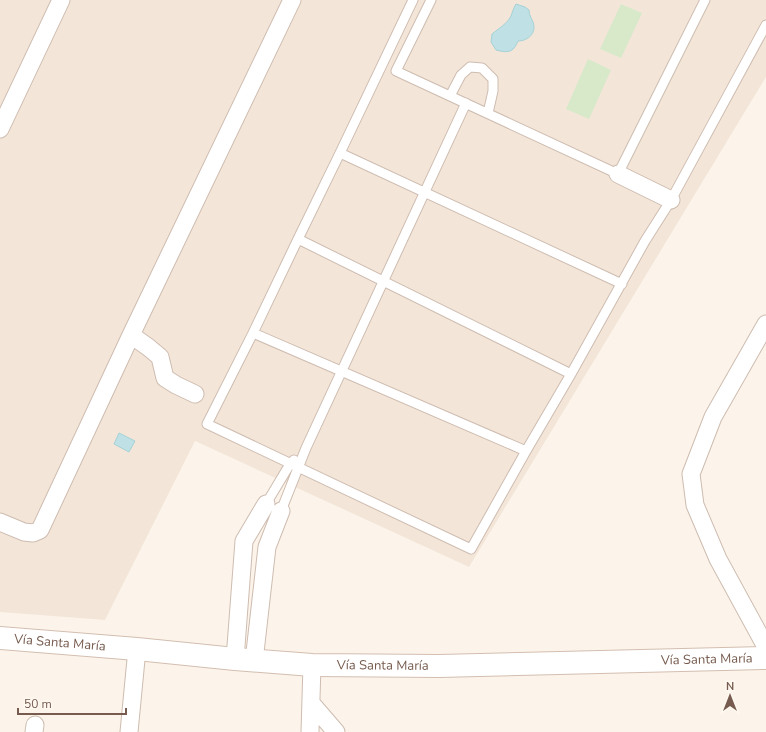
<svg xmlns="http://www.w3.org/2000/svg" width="766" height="732" font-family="'Nunito Sans',sans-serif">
<rect width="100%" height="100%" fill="#fcf4ea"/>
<path fill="#f3e6d9" d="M0 0H766V77L469 567 195 441 105 620 0 612Z"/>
<path fill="#d7e9c9" d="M621 4 642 13 621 58 600 49Z
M588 59 611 70 589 119 566 109Z"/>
<path fill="#bfe1e5" stroke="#a5d1d6" d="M516 4 525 7 529 10C529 15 531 17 533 22 537 33 528 41 518 41 513 53 508 53 496 50L491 42 492 34C498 29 508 23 511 16 513 11 513 9 516 4Z
M119 433 135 441 129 452 114 444Z"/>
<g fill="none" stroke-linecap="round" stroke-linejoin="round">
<g stroke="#cebcb0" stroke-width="11">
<path id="lane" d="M413 0 340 153 298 239 253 333 207 424 471 549 526 451 571 374 645 241 671 200 766 25
M431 0 396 71 618 174 705 0
M450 96 461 75 470 67 482 68 493 79V91L488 113
M340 153 622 284
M298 239 571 374
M253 333 526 451
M266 504 290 464 294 460
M281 511 306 448 466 103"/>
</g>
<g stroke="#cebcb0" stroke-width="19">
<path id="street" d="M0 129 61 0
M618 174 671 200
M766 324 713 417 691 474 695 505 718 559 766 647
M131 335 148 347 160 357 165 378 176 385 195 394
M0 522 24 532 33 533 40 530 131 335 292 0
M235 659 244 541 266 504
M254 661 267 547 281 511
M311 703 336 732
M34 732 35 725
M129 732 137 649
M310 732 312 665"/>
</g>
<g stroke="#d3beb0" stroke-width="24">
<g id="secondary">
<path id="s1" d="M0 638 137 649 235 659 312 665 439 666 766 658"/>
</g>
</g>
<use href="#lane" stroke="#fff" stroke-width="9"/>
<use href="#street" stroke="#fff" stroke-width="17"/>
<use href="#secondary" stroke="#fff" stroke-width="22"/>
</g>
<g text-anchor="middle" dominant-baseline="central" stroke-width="3" stroke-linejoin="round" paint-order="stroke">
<g font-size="13" fill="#765b4e" stroke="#fef8f1">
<text stroke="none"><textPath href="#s1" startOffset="60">Vía Santa María</textPath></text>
<text stroke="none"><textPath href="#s1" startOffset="708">Vía Santa María</textPath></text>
<text stroke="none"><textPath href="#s1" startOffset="384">Vía Santa María</textPath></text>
</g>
</g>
<g transform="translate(730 696)" stroke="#fef8f1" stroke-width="3" paint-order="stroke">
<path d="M0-3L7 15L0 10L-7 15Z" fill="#765b4e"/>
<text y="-6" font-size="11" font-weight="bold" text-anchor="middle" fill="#765b4e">N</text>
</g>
<path d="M18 708v6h108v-6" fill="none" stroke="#765b4e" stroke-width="2"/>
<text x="24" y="708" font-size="12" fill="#765b4e" stroke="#fef8f1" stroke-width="3" paint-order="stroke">50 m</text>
</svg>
